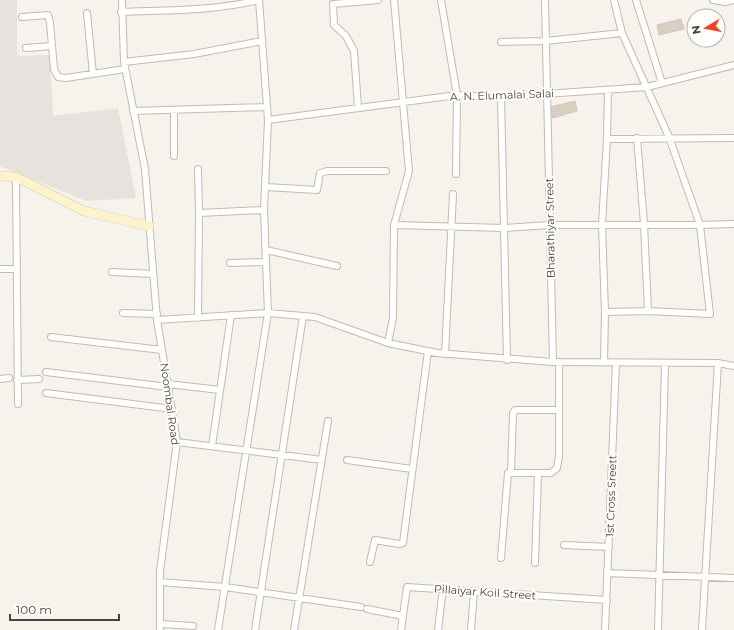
<svg xmlns="http://www.w3.org/2000/svg" width="734" height="630" font-family="Montserrat,sans-serif">
<rect width="100%" height="100%" fill="#f6f3ec"/>
<path fill="#e6e2dd" d="M0 0H17V56L50 55 53 116 118 108 136 198 86 201 0 166Z"/>
<path fill="#d8cfc1" stroke="#d3c7b4" d="M681 19 684 29 659 35 657 25Z
M575 101 577 111 553 118 550 107Z"/>
<g fill="none" stroke-linecap="round" stroke-linejoin="round">
<g stroke="#c2bbae" stroke-width="8">
<path id="street" d="M122 0 124 62 145 169 157 320 177 442 160 571V630
M441 0 457 95 456 174
M545 0 553 362
M614 0 622 33 669 137 700 225 734 224
M636 0 662 83
M713 0 725 2 734 0
M121 12C167 10 214 11 259 0
M87 13 93 74
M22 17 48 15 50 23 54 69 58 77 66 78 125 69
M501 42 546 41 622 33
M26 48 52 46
M124 62 194 54 262 41
M501 97 507 360
M358 107 354 51 346 36 334 25 333 4 378 0
M133 111 267 107
M268 120 457 95 501 97 647 87 734 65
M637 138 644 224 648 311
M607 139 734 138
M174 156V110
M16 177 18 404
M266 187 317 190 320 173 327 171H386
M199 213 264 210
M394 225 505 228 550 225H700L710 314 648 311 605 312 602 225 607 139 608 90
M266 250 337 266
M230 263 266 262
M0 269H16
M112 272 153 274
M123 313 157 314
M198 318 199 213 198 169
M157 320 268 313 315 317 388 343 437 353 553 362 718 363 734 366
M51 337 162 350
M388 343 393 318 394 225 409 171 394 0
M445 354 453 194
M604 362 605 312
M46 372 168 387
M0 379 9 378
M17 380 39 379
M168 384 220 390
M46 393 172 409
M177 442 322 460
M212 446 231 315
M347 460 412 469
M511 472 513 413 515 410H559
M564 545 609 547
M501 558 508 473H551L557 468 559 456V362
M370 562 375 540 399 544 403 543 428 351
M535 563 538 473
M607 573 734 578
M160 582 225 587 361 607
M367 609 403 616
M160 624 193 626
M218 630 268 313 264 210 268 120 259 0
M255 630 303 316
M294 630 328 421
M401 630 407 587 607 600
M438 630 443 588
M471 630 474 591
M605 630 616 363
M658 630 665 364
M702 630 718 363"/>
</g>
<g stroke="#d6c79b" stroke-width="10">
<path id="secondary" d="M0 176 16 177 84 211 149 226"/>
</g>
<use href="#street" stroke="#fff" stroke-width="6"/>
<use href="#secondary" stroke="#fff3cd" stroke-width="9"/>
</g>
<g text-anchor="middle" dominant-baseline="central" stroke-width="4" stroke-linejoin="round" paint-order="stroke">
<g font-size="11" fill="#4b4439" stroke="#fff">
<text transform="translate(502 95) rotate(-2)">A. N. Elumalai Salai</text>
<text transform="translate(550 228) rotate(-91)">Bharathiyar Street</text>
<text transform="translate(170 404) rotate(82)">Noombal Road</text>
<text transform="translate(611 496) rotate(-88)">1st Cross Sreett</text>
<text transform="translate(485 592) rotate(4)">Pillaiyar Koil Street</text>
</g>
</g>
<g transform="translate(706 28) rotate(260)"><circle r="19" fill="#ffffff" stroke="#b7b4b0"/>
<path d="M0-3L7 15L0 10L-7 15Z" fill="#fc3f1d"/>
<text y="-6" font-size="11" font-weight="bold" text-anchor="middle" fill="#4b4439">N</text>
</g>
<path d="M10 614v6h109v-6" fill="none" stroke="#4b4439" stroke-width="2"/>
<text x="16" y="614" font-size="12" fill="#4b4439" stroke="#ffffff" stroke-width="3" paint-order="stroke">100 m</text>
</svg>
